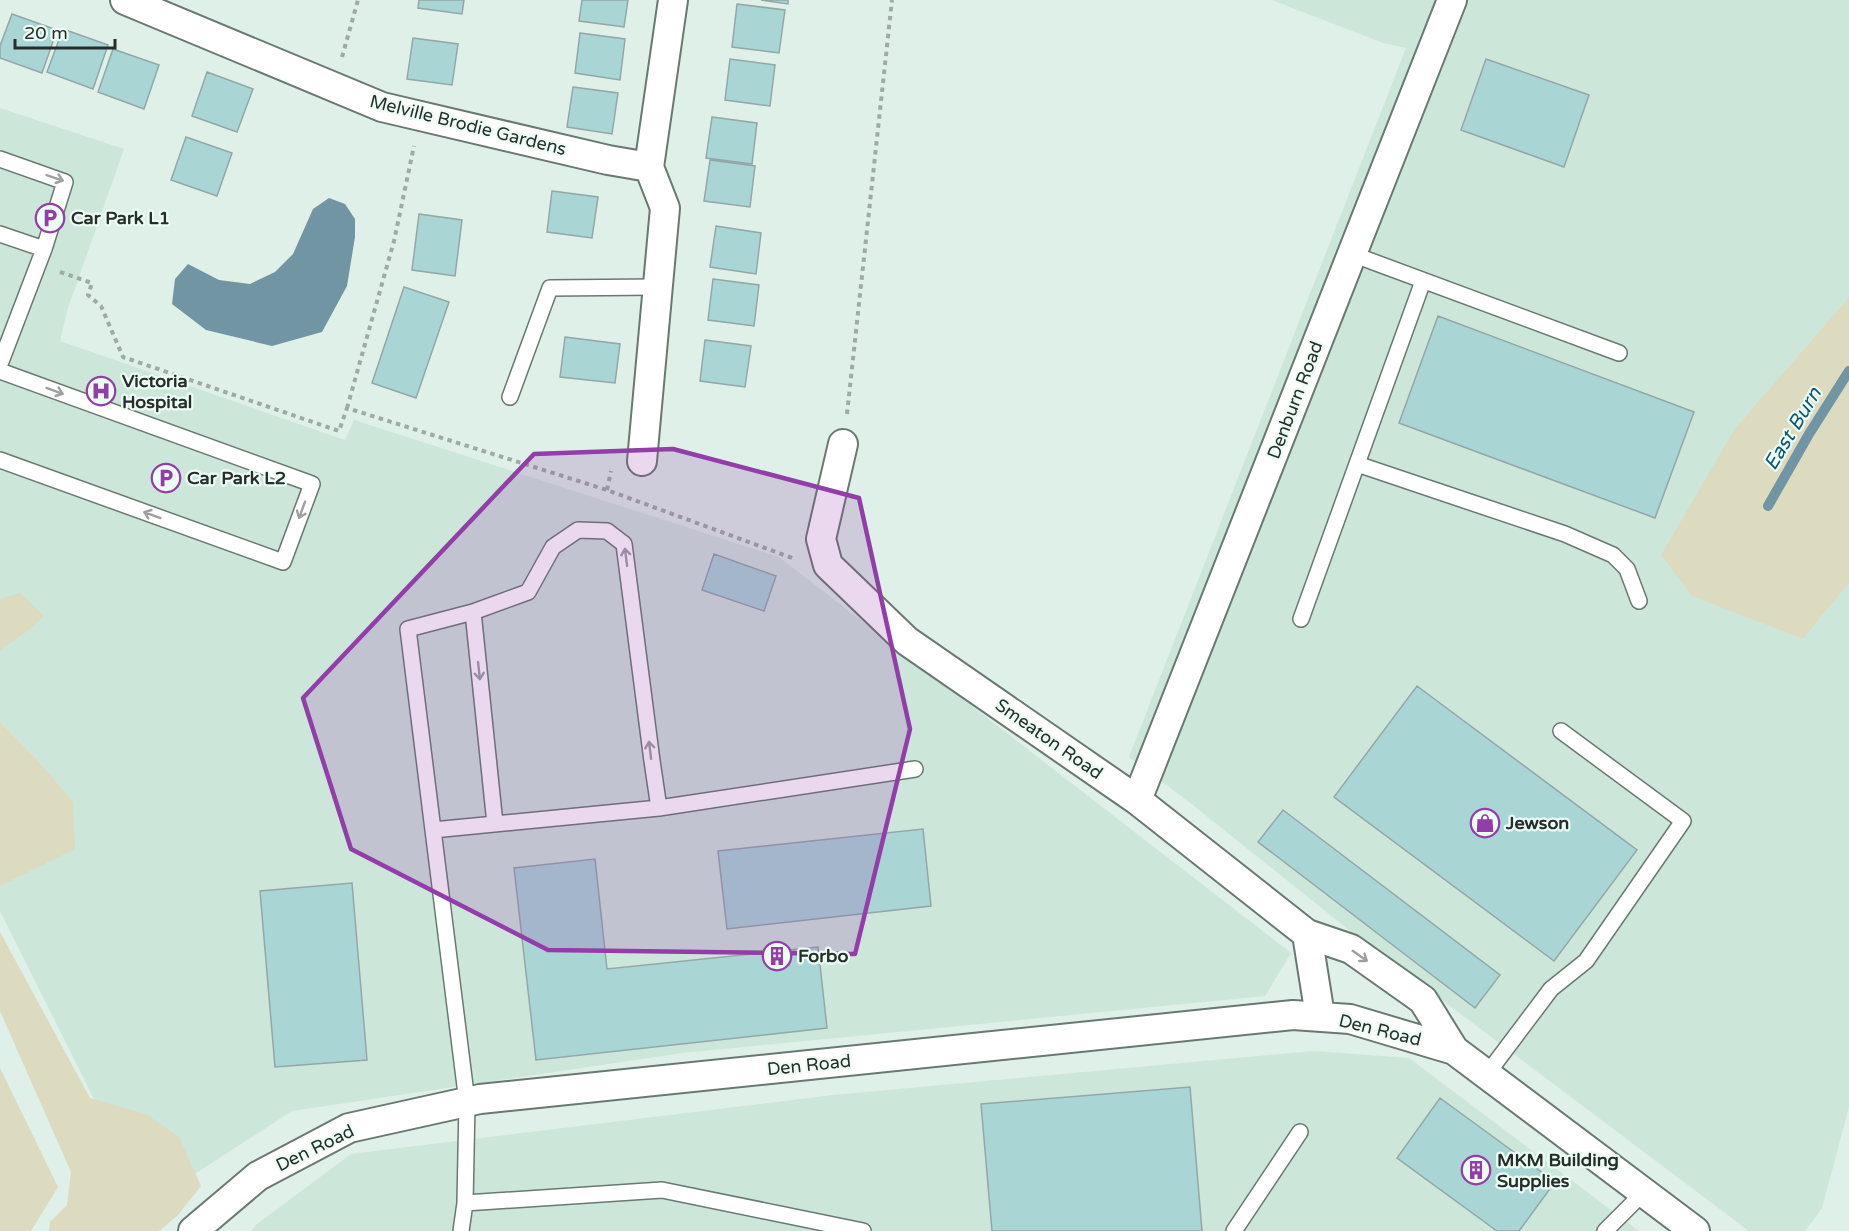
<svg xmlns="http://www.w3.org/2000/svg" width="1849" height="1231" font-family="'Varela Round',sans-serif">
<rect width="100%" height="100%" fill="#def0e7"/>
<path fill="#cde6da" d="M1272 0H1849V297L1736 427 1803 639 1849 583V1107L1822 1208 1805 1231H1749L1349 930 1189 802 1129 757 1406 48 1383 43Z
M0 108 124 149 67 311 60 341 345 440 354 420 779 557 1291 953 1265 996 682 1053 292 1111 147 1205 0 911Z
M1314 1051 1409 1058 1639 1231H251L257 1224 351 1154 833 1095Z"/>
<path fill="#dcdabf" d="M1849 297V583L1803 639 1692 596 1661 555 1736 427Z
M20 593 44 616 25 633 0 650V599Z
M0 722 36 759 73 802 75 849 0 886Z
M0 932 90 1098 146 1114 179 1137 201 1186 178 1215 159 1231H49L50 1222 67 1205 71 1172 0 1011Z
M0 1068 58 1187 31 1231H0Z"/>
<path fill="#7295a4" d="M329 198 345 204 355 219V237L347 286 322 332 272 346 206 330 172 304 175 279 188 264 219 280 250 284 275 272 293 254 313 209Z"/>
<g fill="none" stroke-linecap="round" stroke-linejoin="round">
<path stroke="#7295a4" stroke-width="10" d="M1768 506 1809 434 1849 371"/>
</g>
<path fill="#a9d5d4" stroke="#93a7a7" stroke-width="1.5" d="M419 0H464L462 14 418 8Z
M582 0H628L624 27 579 21Z
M761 0H788V4Z
M737 4 785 10 779 53 732 47Z
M12 14 57 30 42 73 0 58V46Z
M63 29 108 45 93 89 47 72Z
M580 33 625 39 620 80 575 73Z
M413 38 458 44 452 85 407 79Z
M113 49 159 65 144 109 98 92Z
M730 59 775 65 770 106 725 100Z
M1486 59 1589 95 1564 167 1461 130Z
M207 72 253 89 237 132 192 116Z
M573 87 618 93 612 134 567 127Z
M712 117 757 123 752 164 706 158Z
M186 137 232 153 217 196 171 180Z
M710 160 755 166 750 207 704 201Z
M552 191 598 197 592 238 547 232Z
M419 214 462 220 455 276 412 270Z
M716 226 761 233 756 274 710 267Z
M713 279 759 285 754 326 708 320Z
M404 287 449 302 416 398 372 383Z
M1438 316 1694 412 1655 518 1399 423Z
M565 337 620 344 615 383 560 377Z
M705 340 751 346 745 387 700 381Z
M714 554 776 576 764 611 702 590Z
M1417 686 1637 850 1554 961 1334 797Z
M1283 810 1500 975 1475 1008 1258 842Z
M923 829 931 906 727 929 718 851Z
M595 859 607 969 818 947 827 1028 536 1060 514 868Z
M352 883 367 1060 275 1067 260 891Z
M1190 1087 1202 1231H992L981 1104Z
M1440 1098 1555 1182 1519 1231H1497L1397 1158Z"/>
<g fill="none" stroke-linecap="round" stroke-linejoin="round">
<g stroke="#697971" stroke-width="18">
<path id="service" d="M0 159 65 182 44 249 0 234
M1352 254 1619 353
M0 364 44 249
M0 371 312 484 283 562 0 460
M510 397 550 288 658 287
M1357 464 1565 534 1613 555 1627 569 1639 601
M473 612 495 824
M1301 619 1423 281
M433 830 408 629 473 612 528 592 553 547 578 530 607 531 624 544 652 761 659 808
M1487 1074 1551 989 1586 961 1683 821 1561 731
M465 1203 662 1190 863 1231
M461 1231 465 1203 467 1102 433 830 659 808 915 769
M1234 1231 1300 1132
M1605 1231 1644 1192"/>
</g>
<g stroke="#697971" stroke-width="32">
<path id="minor" d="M125 0 382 107 608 160 649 167
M843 444 821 539 828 565 907 641 1137 800 1307 934 1320 1016
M642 461 665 208 649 167 673 0
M1137 800 1452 0
M1307 934 1351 949 1423 1000 1454 1050
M193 1231 258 1176 349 1128 480 1099 1293 1015 1350 1019 1454 1050 1695 1231"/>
</g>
<path stroke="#9daba4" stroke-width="4" stroke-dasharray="4.5 4.5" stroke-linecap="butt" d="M342 57 358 0
M60 272 92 283 88 295 101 306 123 357 339 431 347 408 607 490 795 559
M347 408 394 241 414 146
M847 414 892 0
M607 490 611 471"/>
<use href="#service" stroke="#fff" stroke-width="15"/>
<use href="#minor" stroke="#fff" stroke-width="28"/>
</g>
<defs><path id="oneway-shaft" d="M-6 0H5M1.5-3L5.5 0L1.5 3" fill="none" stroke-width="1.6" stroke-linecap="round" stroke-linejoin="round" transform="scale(1.5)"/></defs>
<g stroke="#9da09f">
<use href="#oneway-shaft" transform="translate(55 178) rotate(19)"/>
<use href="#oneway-shaft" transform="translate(55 391) rotate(20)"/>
<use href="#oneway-shaft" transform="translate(302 510) rotate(110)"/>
<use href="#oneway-shaft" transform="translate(152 515) rotate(-160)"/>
<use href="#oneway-shaft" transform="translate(626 557) rotate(-97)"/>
<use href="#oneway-shaft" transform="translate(479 671) rotate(84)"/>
<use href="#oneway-shaft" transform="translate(650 750) rotate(-97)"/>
<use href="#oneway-shaft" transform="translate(1360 956) rotate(35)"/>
</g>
<path fill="#933da9" fill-opacity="0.2" stroke="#933da9" stroke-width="4.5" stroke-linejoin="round" d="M673 449 859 498 910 729 855 954 548 950 351 849 303 698 534 454Z"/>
<defs>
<g id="parking-ring" transform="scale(1.5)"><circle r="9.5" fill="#ebfdf4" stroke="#933da9" stroke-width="1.5"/><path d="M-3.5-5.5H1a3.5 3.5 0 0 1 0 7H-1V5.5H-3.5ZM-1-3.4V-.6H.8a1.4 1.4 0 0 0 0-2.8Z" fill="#933da9"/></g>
<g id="hospital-ring" transform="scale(1.5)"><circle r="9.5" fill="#ebfdf4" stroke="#933da9" stroke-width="1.5"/><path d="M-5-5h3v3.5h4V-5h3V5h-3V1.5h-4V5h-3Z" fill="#933da9"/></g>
<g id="shop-ring" transform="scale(1.5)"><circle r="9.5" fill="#ebfdf4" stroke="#933da9" stroke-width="1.5"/><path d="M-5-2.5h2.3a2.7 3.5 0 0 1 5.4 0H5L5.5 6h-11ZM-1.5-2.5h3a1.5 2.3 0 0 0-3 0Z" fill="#933da9"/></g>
<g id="building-ring" transform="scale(1.5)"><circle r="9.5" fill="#ebfdf4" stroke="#933da9" stroke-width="1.5"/><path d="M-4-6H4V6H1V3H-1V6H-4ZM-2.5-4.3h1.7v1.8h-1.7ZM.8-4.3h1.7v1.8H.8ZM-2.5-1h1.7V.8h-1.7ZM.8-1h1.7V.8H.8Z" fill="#933da9"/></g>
</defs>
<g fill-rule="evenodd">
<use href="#parking-ring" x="50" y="218"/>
<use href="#hospital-ring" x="101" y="391"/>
<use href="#parking-ring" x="166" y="478"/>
<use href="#shop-ring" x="1485" y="823"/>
<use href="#building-ring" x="777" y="956"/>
<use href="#building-ring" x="1476" y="1170"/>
</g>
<g text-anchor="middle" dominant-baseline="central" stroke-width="4.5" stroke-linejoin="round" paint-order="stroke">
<g font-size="18" fill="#262d2a" stroke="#ebfdf4">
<text transform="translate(468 125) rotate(14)">Melville Brodie Gardens</text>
<text transform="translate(1295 400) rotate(-69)">Denburn Road</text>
<text transform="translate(1049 739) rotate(35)">Smeaton Road</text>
<text transform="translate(1380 1030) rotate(14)">Den Road</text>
<text transform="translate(809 1065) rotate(-6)">Den Road</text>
<text transform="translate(315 1148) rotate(-26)">Den Road</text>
</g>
<g font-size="18" font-weight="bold" fill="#262d2a" stroke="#ebfdf4" text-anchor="start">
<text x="71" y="218">Car Park L1</text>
<text x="122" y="381">Victoria<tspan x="122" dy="21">Hospital</tspan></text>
<text x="187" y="478">Car Park L2</text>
<text x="1506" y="823">Jewson</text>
<text x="798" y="956">Forbo</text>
<text x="1497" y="1160">MKM Building<tspan x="1497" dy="21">Supplies</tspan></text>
</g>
<g font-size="20" font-style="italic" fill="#0f556d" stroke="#ebfdf4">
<text transform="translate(1793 429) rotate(-59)">East Burn</text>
</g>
</g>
<path d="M15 39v9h100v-9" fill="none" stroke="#262d2a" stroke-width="3"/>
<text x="24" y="39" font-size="18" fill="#262d2a" stroke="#ebfdf4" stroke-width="4.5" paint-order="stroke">20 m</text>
</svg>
